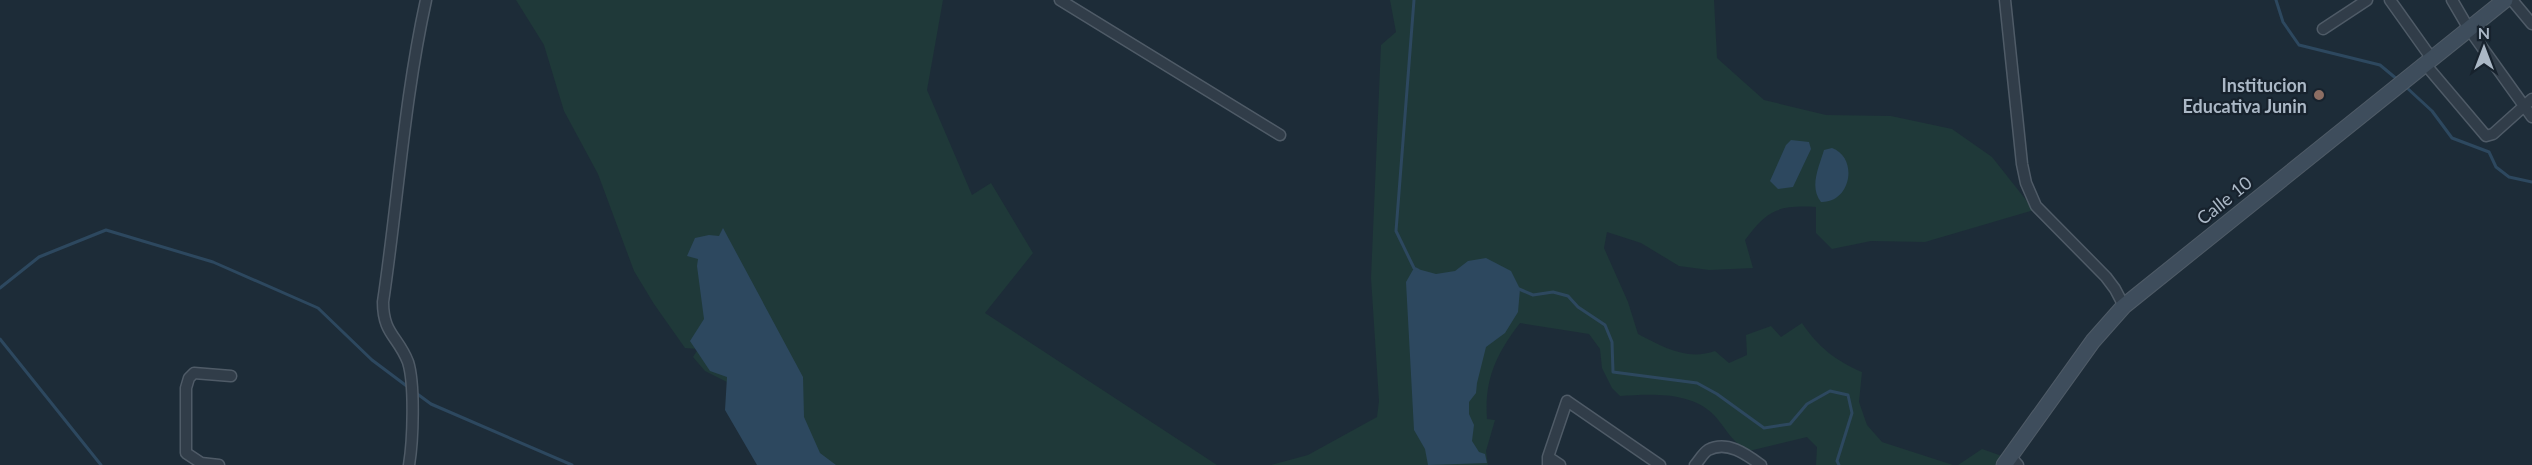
<svg xmlns="http://www.w3.org/2000/svg" width="2532" height="465" font-family="Lato,sans-serif">
<rect width="100%" height="100%" fill="#1d2c38"/>
<path fill="#1f3939" d="M516 0H943L927 90 972 195 991 183 1033 253 985 313 1217 465H759L730 400 727 382 705 371 693 357 698 349 685 348 654 304 634 271 598 174 564 111 544 45Z
M1390 0H1714L1717 58 1764 100 1826 115 1891 116 1952 129 1992 157 2034 210 1925 242 1871 241 1832 249 1816 233V207C1778 205 1767 210 1745 240L1753 268 1709 270 1679 266 1641 243 1607 232 1604 248 1628 302 1638 334C1663 347 1687 361 1715 351L1729 363 1747 355 1746 335 1771 326 1781 337 1802 323C1818 347 1836 361 1862 372L1859 402 1867 425 1882 442 1953 465H1816L1817 447 1807 437 1749 451C1732 443 1726 428 1714 415 1691 391 1650 394 1620 396L1612 388 1602 368 1600 349 1589 334 1520 323C1497 353 1484 379 1487 419L1495 420 1486 451 1488 465H1271L1308 455 1377 417 1379 401 1371 278 1381 45 1396 32Z
M1982 449 2002 456 1996 465H1958Z"/>
<path fill="#2d485f" d="M1791 140 1809 142 1811 149 1793 187 1778 189 1770 181 1786 145Z
M1832 148C1859 158 1851 203 1821 202 1809 187 1819 167 1824 150Z
M723 228 803 377 804 417 820 453 836 465H757L725 410 727 377 710 371 690 341 704 319 697 266 698 259 687 256 695 238 709 235 719 236Z
M1486 258 1511 271 1520 289 1518 312 1505 333 1486 347 1477 383 1476 393 1469 402V414L1474 425 1472 441 1479 452 1485 454 1487 463 1428 465 1425 449 1414 430 1406 282 1414 268 1436 274 1455 271 1468 261Z"/>
<g fill="none" stroke-linecap="round" stroke-linejoin="round">
<path stroke="#2d485f" stroke-width="3" d="M1414 0 1396 231 1414 268 1418 270
M2276 0 2283 22 2299 45 2380 65 2398 80
M2406 87 2432 111 2452 138 2489 152 2496 167 2509 177 2532 182
M0 288 39 257 106 230 213 262 318 308 372 360 408 387
M1519 289 1533 295 1553 292 1568 296 1578 307 1605 325 1612 342 1613 372 1697 383 1717 394 1764 428 1790 424 1807 404 1830 391 1848 395 1852 413 1837 461 1839 465
M0 339 101 465
M416 393 431 404 572 465"/>
<g stroke="#4f5b67" stroke-width="13">
<path id="street" d="M1060 0 1280 135
M2005 0 2022 164 2026 183 2036 206 2106 277 2115 289 2124 306
M2390 0 2432 59
M2452 0 2469 29 2532 117
M2512 0 2532 24
M2323 29 2367 0
M2425 64 2486 136 2493 134 2532 99
M2010 456 2018 465
M1548 457 1560 465
M219 465 201 463 186 453V388L189 378 194 373 231 376
M409 465C413 441 415 384 408 362 398 336 383 334 383 302 398 201 404 100 426 0
M1548 465V457L1567 401 1660 465
M1695 465C1699 461 1703 453 1708 450 1727 440 1746 454 1761 465"/>
</g>
<g stroke="#4f5b67" stroke-width="17">
<path id="secondary" d="M2004 465 2093 341 2124 306 2505 0"/>
</g>
<use href="#street" stroke="#313d49" stroke-width="10"/>
<use href="#secondary" stroke="#3e4d5c" stroke-width="15"/>
</g>
<circle fill="#8d6e63" stroke="#17222d" stroke-width="2" cx="2319" cy="95" r="6"/>
<g text-anchor="middle" dominant-baseline="central" stroke-width="4.5" stroke-linejoin="round" paint-order="stroke">
<g font-size="18" font-weight="bold" fill="#abb8c6" stroke="#17222d" text-anchor="end">
<text x="2307" y="85">Institucion<tspan x="2307" dy="21">Educativa Junin</tspan></text>
</g>
<g font-size="18" fill="#abb8c6" stroke="#17222d">
<text transform="translate(2224 200) rotate(-39)">Calle 10</text>
</g>
</g>
<g transform="translate(2484 48)" stroke="#17222d" stroke-width="4.5" paint-order="stroke">
<path d="M0-4.5L10 22L0 15L-10 22Z" fill="#abb8c6"/>
<text y="-9" font-size="16" font-weight="bold" text-anchor="middle" fill="#abb8c6">N</text>
</g>
</svg>
